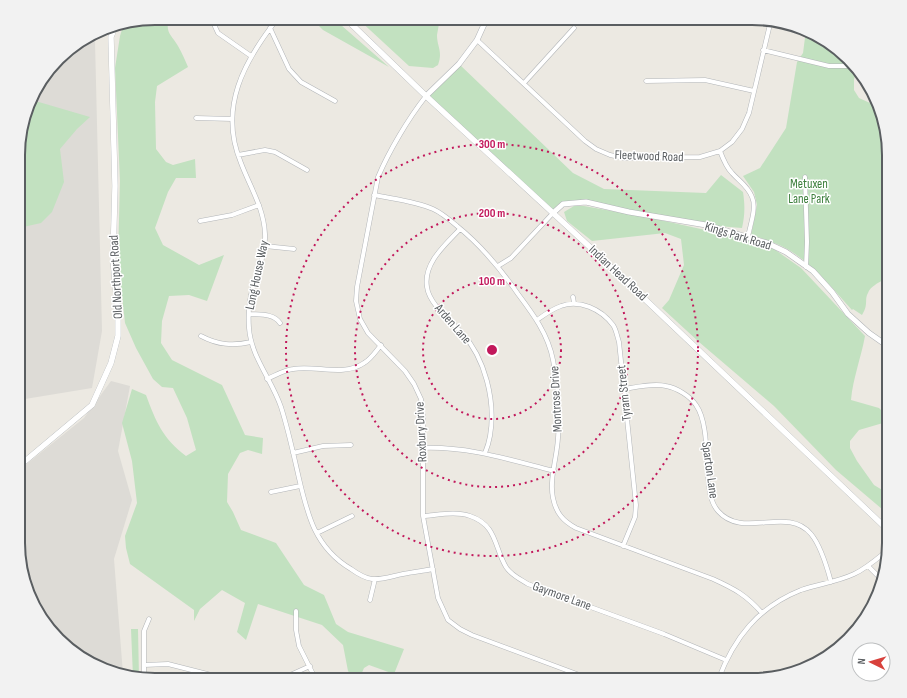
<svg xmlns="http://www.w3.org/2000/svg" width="907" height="698" font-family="'Sofia Sans Condensed',sans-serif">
<rect width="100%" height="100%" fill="#ece9e2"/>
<path fill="#dddbd6" d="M99 32 95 41 102 331 92 388 19 400V137L36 86 65 52Z
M111 381 130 386 118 451 132 500 114 559 123 674 103 670 64 646 32 604 18 553V471L84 418Z"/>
<path fill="#c2e1c0" d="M155 18H169C165 33 171 34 178 46 182 53 185 60 188 67L157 86 155 102 156 149 166 162 173 165 195 159 196 178H176L168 192 155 228 163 245 199 265 224 255 207 301 189 295 169 296 162 321 161 343 172 360 222 385 245 435 263 438 262 454 248 450 240 453 228 474 227 502 233 512 241 530 276 543 304 585 324 595 336 624 348 632 404 649 394 674 369 665 364 668 361 675 363 680H355L348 671 343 645 322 625 258 604 246 640 237 632 245 603 222 590 200 609 194 621V610L130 564 126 548 125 536 137 503 132 461 122 423 132 389 146 395C156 422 163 439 186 456L196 450 187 418 173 388 162 387 153 379 136 348 125 323 118 259 120 181 115 68 120 36 124 23Z
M311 18H333L389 67 323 30Z
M357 18H440C439 24 438 29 437 35 437 47 443 51 438 65L433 68 409 66Z
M806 30C825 41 849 51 856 74L854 79V90L859 98 870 103 875 108 880 109 889 154V210L884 238 887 258 883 280C878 283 870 287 868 293 864 300 869 304 862 315L853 309 852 310C833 289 814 265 789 250 777 243 764 239 751 235L757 205 754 192 743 176 760 168 786 128 797 62 803 53Z
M459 64 573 173 604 189 706 193 721 175 743 192C745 205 745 215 742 228L706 225 586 202 563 204 553 213 426 96Z
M32 100 90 117 77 129 60 149 64 182 52 212 41 223 19 228V137Z
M574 206H584L651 218 746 239 774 249 801 268 865 336C861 358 853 378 851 400L879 408 886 415 883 423 859 430 850 441V448L857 461 874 485 889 494V515L836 470 774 406 699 342 662 308 669 300 684 265 681 239 665 233 592 241 567 221 564 212Z
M131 629H138L139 678 133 677Z"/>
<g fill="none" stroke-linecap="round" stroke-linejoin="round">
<g stroke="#b2b5b8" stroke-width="5">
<path id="minor" d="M211 18 218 33 251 56
M278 18C244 61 218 108 241 163 250 187 264 208 265 234 266 253 258 270 253 287 249 300 248 314 249 328 251 357 272 380 281 407 288 429 293 452 298 474 307 513 314 547 351 569 358 574 364 578 372 579 383 580 392 576 403 574 413 572 423 571 433 569
M270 28 289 69 301 82 335 101
M477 40 585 141 596 149 610 155 624 158 700 157 720 151 732 142 742 129 749 113 771 20
M763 50 829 66H853
M646 81 705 80 754 91
M524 83 574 28
M426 96C408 119 389 151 378 177L357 287 356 301 360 319 368 333 405 371 414 384 421 399 423 416V516L438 598 448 620 460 629 472 635 593 680
M196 118 232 119
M720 151C723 159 726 167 732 173 739 181 748 186 752 197 757 208 750 225 748 237
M238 155 265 150 275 152 307 170
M805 177 807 242 806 267
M374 195C393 199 415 201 433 209 442 213 450 220 457 226 482 246 500 268 518 294 533 314 548 334 553 360 558 385 560 412 558 438 557 457 549 480 553 498 556 513 563 521 576 528L713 579C735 589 746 595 762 613
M200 221 232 215 259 205
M460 229C446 244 423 263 427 287 429 304 451 321 462 333 485 358 496 401 490 436 489 442 487 448 485 453
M265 246 294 249
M498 266 511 258 553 213
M573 297 574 303
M249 314C260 315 273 313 280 323
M537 320C544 315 552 309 561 306 579 299 601 309 613 325 616 329 617 336 619 342L636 505 635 517 623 546
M201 336C218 345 233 346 251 342
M267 379C276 375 284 370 293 369 316 365 344 377 364 363 371 359 376 351 381 345
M624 389C637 387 653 383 666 386 677 388 690 396 696 405 708 422 706 457 708 476 709 488 710 502 718 511 743 540 787 505 811 534 821 546 827 567 831 582
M422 448C468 446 510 460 554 471
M293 453 323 446 351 445
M271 492 300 486
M423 516C438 515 456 511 470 516 497 525 494 547 506 567 511 575 520 579 528 584L664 634 726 660
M317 533 352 516
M868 566 882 580
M370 600 375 579
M296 611V630L299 646 316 680
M144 665 168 664 231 680
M804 670 807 668
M144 679V631L149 619
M279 680 310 666
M718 680C734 638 758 607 801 590 818 584 837 582 854 574 867 568 878 558 889 549"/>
</g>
<g stroke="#b2b5b8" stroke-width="6">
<path id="tertiary" d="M426 96 459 64 477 40 487 18
M553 213 563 204 586 202 629 212 706 225 767 243 786 252 813 271 832 292 848 314 869 333 889 347"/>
</g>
<g stroke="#b1b5b8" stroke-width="6">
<path id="secondary" d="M345 18 426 96 592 249 889 531
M18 467 92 405 111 363 118 336V314L113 259 115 186 111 37 116 24"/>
</g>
<use href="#minor" stroke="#fff" stroke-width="4"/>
<use href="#tertiary" stroke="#fff" stroke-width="5"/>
<use href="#secondary" stroke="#fff" stroke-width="5.5"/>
</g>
<g fill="none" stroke="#c2185b" stroke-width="2" stroke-dasharray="2 4">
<circle cx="492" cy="350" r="69"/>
<circle cx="492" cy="350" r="137"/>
<circle cx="492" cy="350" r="206"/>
</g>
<g text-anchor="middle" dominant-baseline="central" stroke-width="3" stroke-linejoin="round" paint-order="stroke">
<g font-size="13" fill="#5a5e61" stroke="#fff">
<text transform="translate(649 156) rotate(2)">Fleetwood Road</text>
<text transform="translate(738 236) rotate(17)">Kings Park Road</text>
<text transform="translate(618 273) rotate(43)">Indian Head Road</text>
<text transform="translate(257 275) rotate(-78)">Long House Way</text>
<text transform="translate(116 277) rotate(-93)">Old Northport Road</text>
<text transform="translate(453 324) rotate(49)">Arden Lane</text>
<text transform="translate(624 393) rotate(-96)">Tyram Street</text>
<text transform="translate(556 399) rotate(-93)">Montrose Drive</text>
<text transform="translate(421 432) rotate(-93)">Roxbury Drive</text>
<text transform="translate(710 470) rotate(82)">Sparton Lane</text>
<text transform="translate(562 596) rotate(20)">Gaymore Lane</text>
</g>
<g font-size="13" fill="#3c7f3c" stroke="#fff">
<text x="809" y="184">Metuxen<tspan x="809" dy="15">Lane Park</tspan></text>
</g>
</g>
<path d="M0 0H907V698H0ZM155 25H752A130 130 0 0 1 882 155V543A130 130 0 0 1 752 673H155A130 130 0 0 1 25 543V155A130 130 0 0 1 155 25Z" fill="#f2f2f2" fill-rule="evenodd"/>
<path fill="none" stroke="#5a5e61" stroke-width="2" d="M155 25H752A130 130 0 0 1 882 155V543A130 130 0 0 1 752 673H155A130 130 0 0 1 25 543V155A130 130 0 0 1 155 25Z"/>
<circle cx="492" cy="350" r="6" fill="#c2185b" stroke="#fff" stroke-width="2"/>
<g font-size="12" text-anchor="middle" font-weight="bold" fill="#c2185b" stroke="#fff" stroke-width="3" stroke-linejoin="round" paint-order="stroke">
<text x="492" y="148">300 m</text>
<text x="492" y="217">200 m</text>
<text x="492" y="285">100 m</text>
</g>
<g transform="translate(871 662) rotate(275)"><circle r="19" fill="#ffffff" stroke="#bdbfc0"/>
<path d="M0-3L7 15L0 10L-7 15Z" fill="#d8413c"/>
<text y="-6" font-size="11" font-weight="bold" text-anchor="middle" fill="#5a5e61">N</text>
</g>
</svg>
